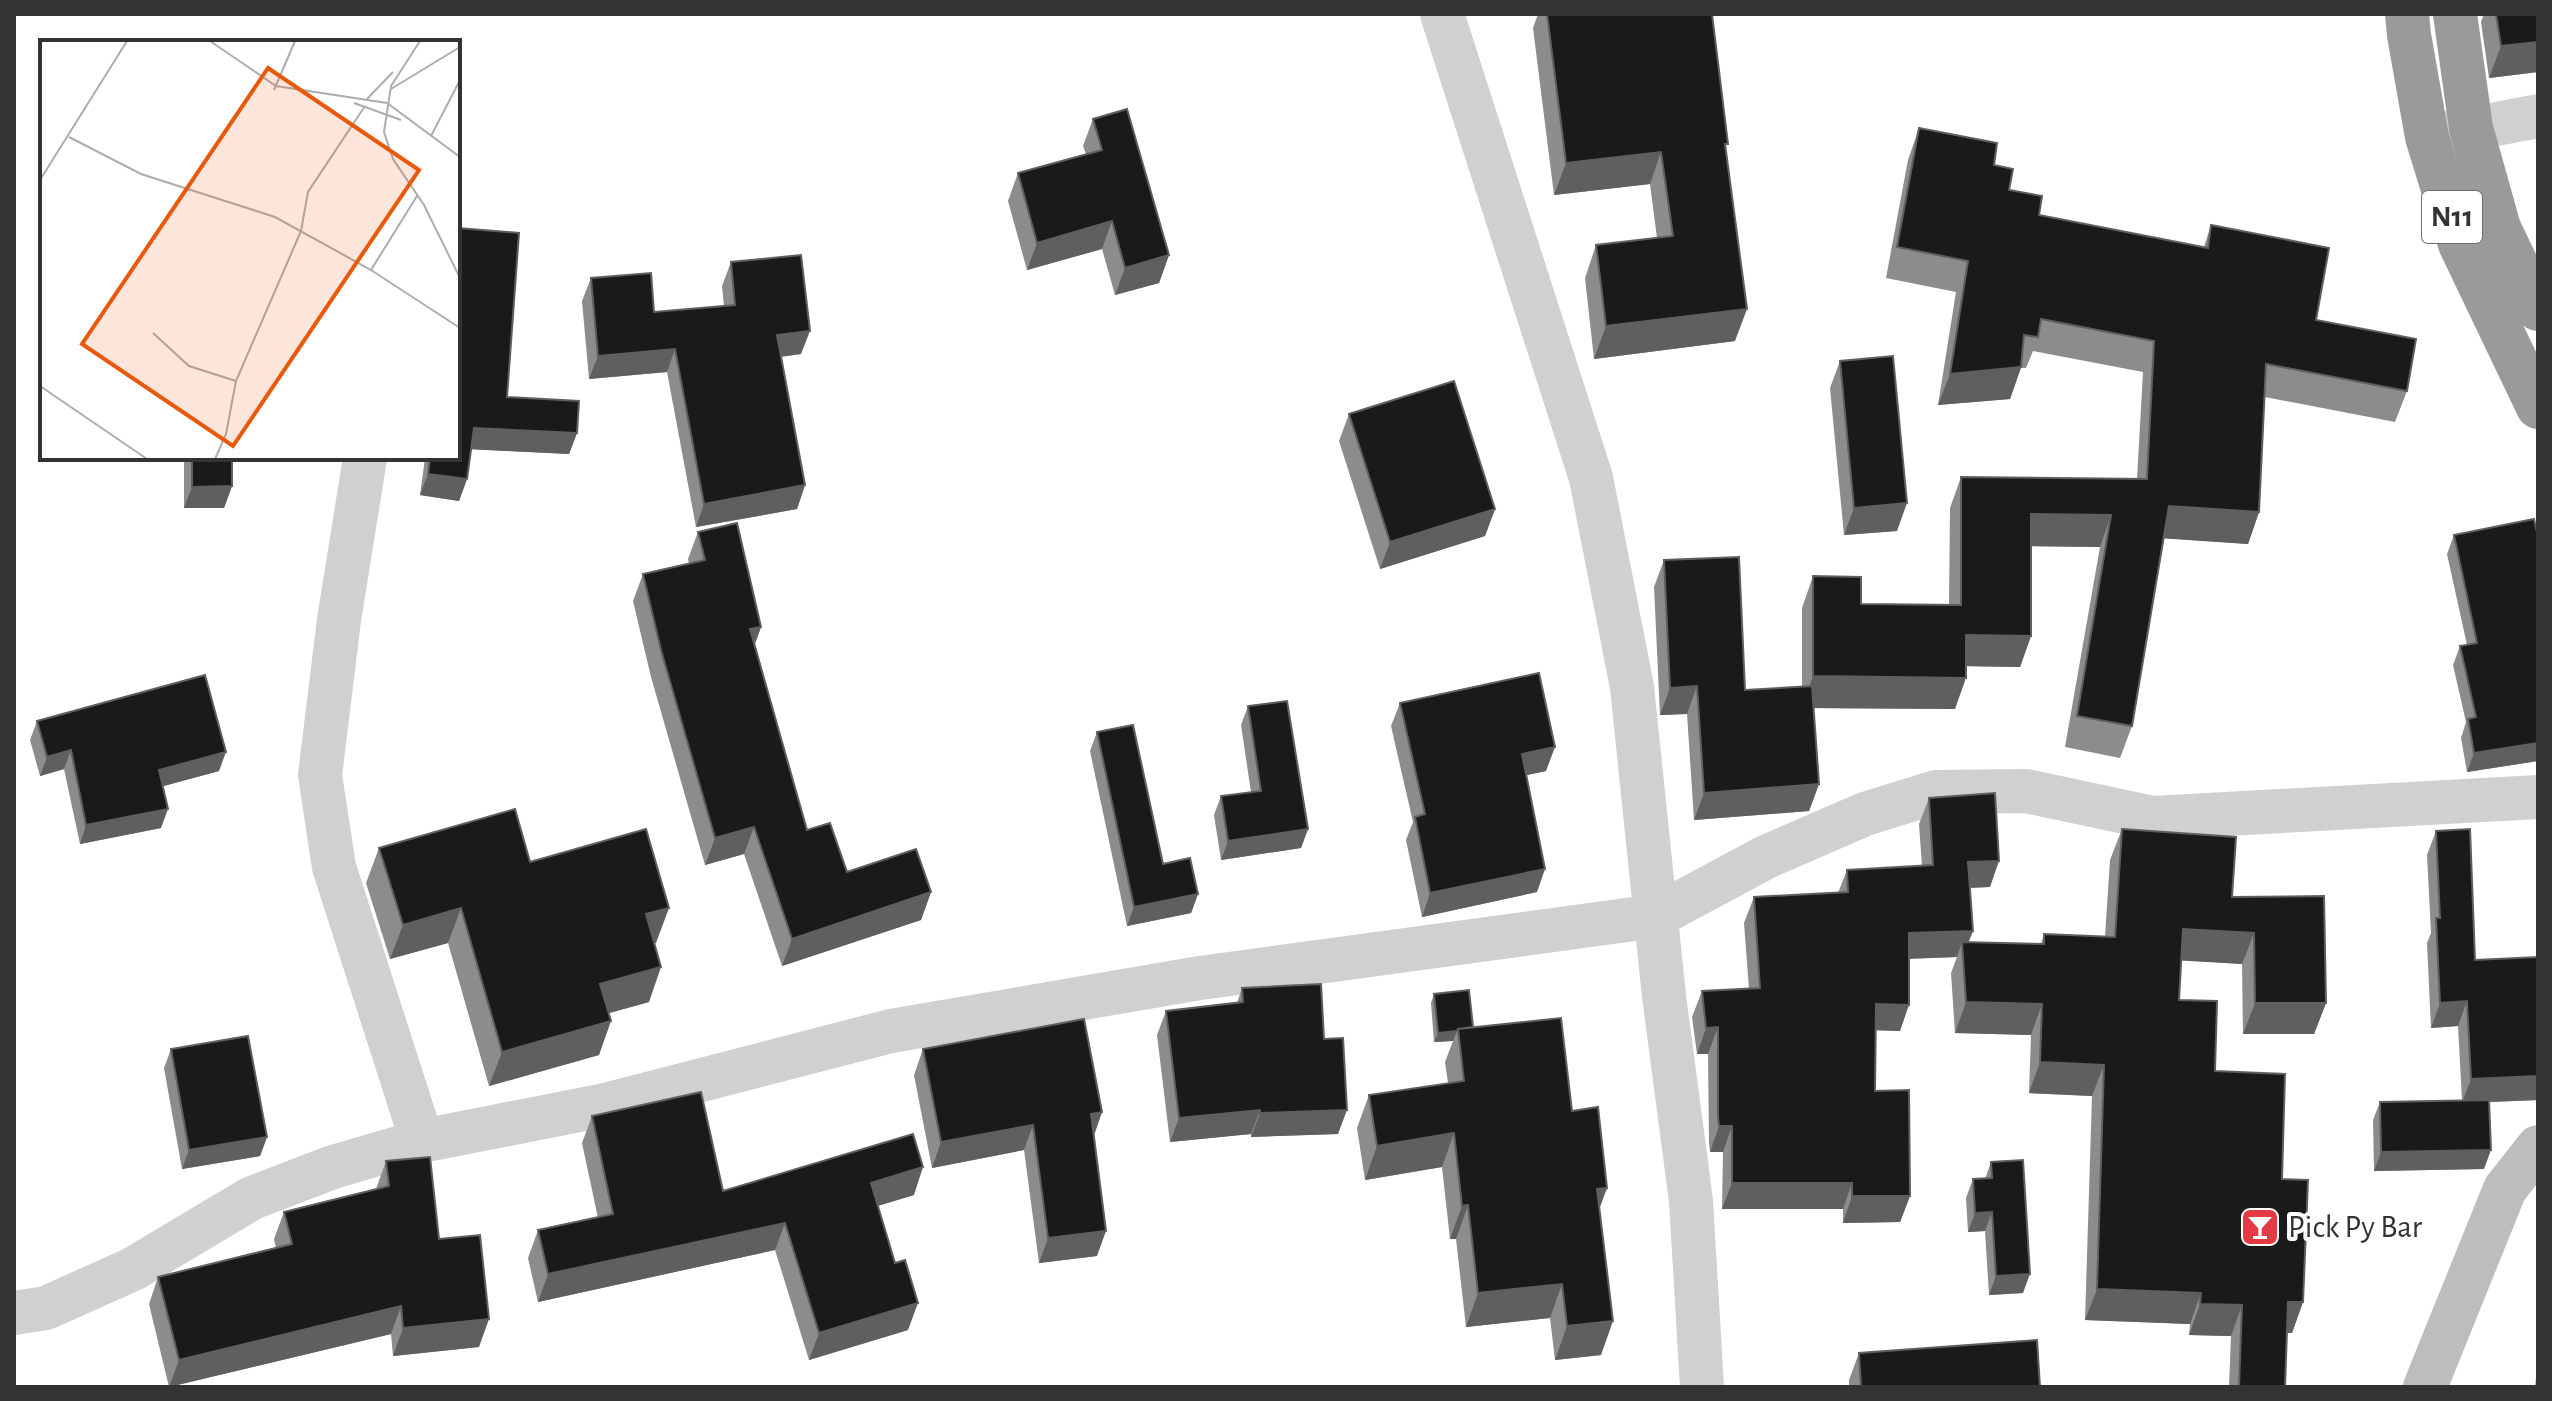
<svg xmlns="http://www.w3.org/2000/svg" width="2552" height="1401" font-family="'Alegreya Sans',sans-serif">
<rect width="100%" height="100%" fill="#fff"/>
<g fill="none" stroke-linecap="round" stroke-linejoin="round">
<path stroke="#d0d0d0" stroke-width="44" d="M1442 14 1591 478 1632 687 1664 996 1691 1201 1702 1387
M2433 136 2538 116
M365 458 339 620 320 775 334 867 422 1141
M14 1313 46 1308 133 1269 252 1198 333 1167 422 1141 605 1105 891 1031 1200 978 1656 916 1766 857 1865 814 1936 792 2026 791 2153 818 2538 797"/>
<path stroke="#bdbdbd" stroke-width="44" d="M2425 1387 2505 1189 2538 1147"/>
<path stroke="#9a9a9a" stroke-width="44" d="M2407 14 2409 35 2427 137 2460 244 2538 407
M2455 14 2471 128 2499 228 2538 309"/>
</g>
<path fill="#8c8c8c" d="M1538 14H1712L1726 150 1735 341 1594 359 1585 278 1596 245 1657 238 1650 184 1554 195 1533 28Z
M2484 14H2538V72L2489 78 2481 22Z
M1093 119 1169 255 1159 283 1115 295 1102 249 1027 270 1008 201 1018 173 1086 154 1083 146Z
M1919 128 1994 165 2009 190 2039 215 2204 247 2211 225 2316 320 2407 391 2395 422 2265 397 2259 512 2248 544 2164 538 2132 726 2120 758 2065 747 2100 547 2031 546V636L2020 667 1966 666 1955 709 1813 708 1819 784 1809 811 1694 820 1687 714 1660 715 1654 587 1664 560 1745 690 1802 687V608L1813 576 1861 604 1949 605 1950 508 1961 477 2137 479 2143 372 2033 351 2026 368H2021L2010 399 1938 405 1956 292 1886 278 1908 160Z
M731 262 801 354 781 357 805 485 797 509 696 527 667 372 589 379 582 301 591 278 654 312 724 306 722 286Z
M1840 361 1897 531 1844 535 1830 388Z
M507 397 577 433 569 454 471 449 467 479 459 501 420 495 425 458H458Z
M1349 414 1495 509 1485 536 1380 569 1339 441Z
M184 458H232V486L224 508H184Z
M698 532 761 627 755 644 807 830 847 872 931 892 921 920 782 966 744 854 705 865 651 677 633 601 643 574 689 563 688 559Z
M2454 535 2538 761 2467 772 2461 738 2466 722 2453 665 2460 646 2467 645 2447 554Z
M1400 703 1546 771 1526 775 1537 892 1422 917 1406 840 1413 822 1391 726Z
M1248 706 1308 829 1301 848 1221 860 1214 815 1221 796 1251 792 1241 725Z
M37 721 219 771 163 786 161 828 80 844 64 769 40 776 30 740Z
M1097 732 1163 864 1198 894 1191 913 1127 926 1090 751Z
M1929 798 1990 887 1970 888 1973 931 1968 942 2041 944 2044 934 2105 937 2110 860 2122 829 2232 897 2326 1003 2314 1034H2243L2242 964 2181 960 2179 1000 2215 1071 2282 1179 2303 1302 2292 1333H2287L2285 1387H2229L2231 1336 2189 1335 2190 1324 2085 1320 2092 1096 2029 1093 2031 1035 1955 1033 1951 973 1957 957 1909 959 1900 1031 1876 1030 1875 1091 1910 1196 1900 1222 1843 1223V1209H1722L1723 1152H1710L1709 1143 1708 1054H1697L1692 1017 1702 991 1749 989 1744 923 1754 897 1838 893 1847 870 1922 866 1919 824Z
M2436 831 2475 960 2538 957V1100L2490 1102 2484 1169 2374 1171 2373 1120 2380 1102 2462 1100 2458 1026 2431 1028 2427 943 2431 933 2427 855Z
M379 848 530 862 656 943H654L649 1002 609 1013 599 1055 489 1086 448 943 390 959 366 883Z
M1242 988 1324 1039 1338 1134 1251 1137V1134L1170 1142 1157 1035 1166 1011 1237 1003Z
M1434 994 1572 1111 1600 1208 1601 1355 1555 1360 1550 1318 1466 1327 1456 1239H1450L1442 1167 1365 1180 1357 1128 1369 1095 1448 1083 1445 1062 1453 1041 1434 1042 1431 1003Z
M171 1049 267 1137 260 1156 182 1169 164 1068Z
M923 1049 1102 1112 1094 1136 1097 1256 1039 1263 1024 1150 932 1168 914 1075Z
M592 1116 723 1191 914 1195 877 1206 908 1330 809 1360 775 1250 538 1302 528 1258 538 1230 598 1218 582 1143Z
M386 1161 439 1239 479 1347 393 1356 391 1334 169 1387 149 1304 158 1277 276 1248 274 1239 284 1212 376 1189Z
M1991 1162 2023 1293 1989 1295 1985 1231 1968 1232 1966 1198 1973 1179H1985Z
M1859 1353 2040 1387H1849V1380Z
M2538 1365V1387H2535L2537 1368Z"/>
<path fill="#5f5f5f" d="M2538 42V72L2489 78 2501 46Z
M1661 152 1650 184 1554 195 1566 163Z
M1112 221 1102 249 1027 270 1037 243Z
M1169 255 1159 283 1115 295 1125 268Z
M1747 309 1735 341 1594 359 1606 326Z
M810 331 801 354 769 358 777 335Z
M675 349 667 372 589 379 598 356Z
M2021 367 2010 399 1938 405 1950 374Z
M474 428 577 433 569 454 466 449Z
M428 474 467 479 459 501 420 495Z
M805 485 797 509 696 527 704 504Z
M232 486 224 508H184L192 487Z
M1907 503 1897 531 1844 535 1854 508Z
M2169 506 2259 512 2248 544 2158 538Z
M1495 509 1485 536 1380 569 1390 542Z
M2031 514 2111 515 2100 547 2020 546Z
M761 627 751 654 750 629Z
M1966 635 2031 636 2020 667 1955 666Z
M1813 676 1966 678 1955 709 1802 708Z
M1697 686 1687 714 1660 715 1670 688Z
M2538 743V761L2467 772 2474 753Z
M1555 747 1546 771 1513 778 1522 754Z
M71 750 64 769 40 776 47 757Z
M226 752 219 771 153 789 159 770Z
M1819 784 1809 811 1694 820 1704 793Z
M168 809 161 828 80 844 86 825Z
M754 827 744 854 705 865 715 838Z
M1308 829 1301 848 1221 860 1228 841Z
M1999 861 1990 887 1958 888 1968 862Z
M1545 869 1537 892 1422 917 1430 893Z
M931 892 921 920 782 966 792 939Z
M1198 894 1191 913 1127 926 1134 907Z
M461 908 448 943 390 959 403 925Z
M669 908 656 943 634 949 646 914Z
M2183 929 2254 933 2242 964 2172 960Z
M1973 931 1963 956 1962 942 1957 957 1899 959 1909 933Z
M661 967 649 1002 588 1019 600 984Z
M2467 1001 2458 1026 2431 1028 2440 1003Z
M1966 1002 2042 1004 2031 1035 1955 1033Z
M2255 1003H2326L2314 1034H2243Z
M1876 1004 1909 1005 1900 1031 1866 1030Z
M611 1021 599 1055 489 1086 502 1052Z
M1718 1027 1708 1054H1697L1706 1028Z
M1457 1031 1453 1041 1434 1042 1438 1033Z
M2040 1062 2104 1065 2092 1096 2029 1093Z
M2538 1076V1100L2462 1103 2471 1079Z
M1260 1110 1251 1134 1170 1142 1179 1118Z
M1347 1110 1338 1134 1251 1137 1260 1113Z
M1102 1112 1093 1137 1091 1114Z
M1033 1125 1024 1150 932 1168 941 1142Z
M1719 1126H1732L1723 1152H1710Z
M1454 1133 1442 1167 1365 1180 1377 1146Z
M267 1137 260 1156 182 1169 189 1150Z
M2491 1150 2484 1169 2374 1171 2381 1152Z
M923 1167 914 1195 861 1211 871 1183Z
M1732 1183H1852L1843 1209H1722Z
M1607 1188 1595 1221 1597 1189Z
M1852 1196H1910L1900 1222 1843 1223Z
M1468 1205 1456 1239H1450L1462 1206Z
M1992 1212 1985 1231 1968 1232 1975 1213Z
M785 1223 775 1250 538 1302 548 1274Z
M1106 1231 1097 1256 1039 1263 1048 1238Z
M2030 1274 2023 1293 1989 1295 1996 1276Z
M1562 1284 1550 1318 1466 1327 1478 1293Z
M2097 1289 2201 1293 2190 1324 2085 1320Z
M2288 1302H2303L2292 1333H2276Z
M918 1303 908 1330 809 1360 819 1333Z
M2200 1304 2242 1305 2231 1336 2189 1335Z
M401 1306 391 1334 169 1387 179 1360Z
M489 1319 479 1347 393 1356 403 1328Z
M1613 1321 1601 1355 1555 1360 1567 1326Z"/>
<path fill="#1a1a1a" stroke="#5f5f5f" stroke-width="2" d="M1547 14H1712L1728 144H1725L1747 309 1606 326 1596 245 1673 236 1661 152 1566 163Z
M2496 14H2538V42L2501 46Z
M1127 109 1169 255 1125 268 1112 221 1037 243 1018 173 1102 150 1093 119Z
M1919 128 1997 143 1994 165 2013 169 2009 190 2042 196 2039 215 2208 248 2211 225 2329 248 2316 320 2416 339 2407 391 2266 364 2259 512 2169 506 2132 726 2077 716 2111 515 2031 514V636L1966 635V678L1813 676V576L1861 577V604L1961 605V477L2147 479 2154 341 2041 319 2038 337 2024 335 2021 367 1950 374 1968 261 1897 247Z
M458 228 519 233 507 397 579 401 577 433 474 428 467 479 428 474 430 458H458Z
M801 255 810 331 777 335 805 485 704 504 675 349 598 356 591 278 651 273 654 312 735 305 731 262Z
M1893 356 1907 503 1854 508 1840 361Z
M1454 381 1495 509 1390 542 1349 414Z
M192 458H232V486L192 487Z
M2534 519 2538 537V743L2474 753 2468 719 2476 717 2460 646 2477 643 2454 535Z
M737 523 761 627 750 629 807 830 830 823 847 872 916 849 931 892 792 939 754 827 715 838 661 650 643 574 705 560 698 532Z
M1739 557 1745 690 1812 686 1819 784 1704 793 1697 686 1670 688 1664 560Z
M1539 673 1555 747 1522 754 1545 869 1430 893 1415 817 1425 814 1400 703Z
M205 675 226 752 159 770 168 809 86 825 71 750 47 757 37 721Z
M1287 701 1308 829 1228 841 1221 796 1261 791 1248 706Z
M1133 725 1163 864 1190 858 1198 894 1134 907 1097 732Z
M1995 793 1999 861 1968 862 1973 931 1909 933V1005L1876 1004 1875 1091 1909 1090 1910 1196H1852V1183H1732V1126H1719L1718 1117V1027L1706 1028 1702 991 1760 988 1754 897 1848 892 1847 870 1933 865 1929 798Z
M515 809 530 862 646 829 669 908 646 914 661 967 600 984 611 1021 502 1052 461 908 403 925 379 848Z
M2122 829 2236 837 2232 897 2324 896 2326 1003H2255L2254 933 2183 929 2179 1000 2217 1001 2215 1071 2285 1074 2282 1179 2308 1180 2303 1302H2288L2285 1387H2239L2242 1305 2200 1304 2201 1293 2097 1289 2104 1065 2040 1062 2042 1004 1966 1002 1962 942 2044 944V934L2115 937Z
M2470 829 2475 960 2538 957V1076L2471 1079 2467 1001 2440 1003 2436 918H2440L2436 831Z
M1321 984 1324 1039 1343 1038 1347 1110 1260 1113V1110L1179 1118 1166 1011 1243 1002 1242 988Z
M1469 990 1473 1027 1458 1029 1457 1031 1438 1033 1434 994Z
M1561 1018 1572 1111 1598 1107 1607 1188 1597 1189 1613 1321 1567 1326 1562 1284 1478 1293 1468 1205 1462 1206 1454 1133 1377 1146 1369 1095 1464 1081 1458 1029Z
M1084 1019 1102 1112 1091 1114 1106 1231 1048 1238 1033 1125 941 1142 923 1049Z
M248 1036 267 1137 189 1150 171 1049Z
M701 1092 723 1191 913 1134 923 1167 871 1183 895 1263 905 1260 918 1303 819 1333 785 1223 548 1274 538 1230 613 1214 592 1116Z
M2489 1100 2491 1150 2381 1152 2380 1102Z
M430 1157 439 1239 480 1235 489 1319 403 1328 401 1306 179 1360 158 1277 292 1244 284 1212 389 1186 386 1161Z
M2023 1160 2030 1274 1996 1276 1992 1212 1975 1213 1973 1179 1992 1178 1991 1162Z
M2037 1340 2040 1387H1861L1859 1353Z"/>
<defs>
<g id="bar-square" transform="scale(2)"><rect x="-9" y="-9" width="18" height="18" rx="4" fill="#e63946" stroke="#fff"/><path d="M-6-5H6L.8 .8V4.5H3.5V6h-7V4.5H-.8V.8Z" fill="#fff"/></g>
</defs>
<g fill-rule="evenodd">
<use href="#bar-square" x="2260" y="1227"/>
</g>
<g text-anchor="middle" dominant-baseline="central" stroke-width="8" stroke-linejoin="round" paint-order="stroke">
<rect fill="#fff" stroke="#707070" stroke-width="2" x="2422" y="191" width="60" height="52" rx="6"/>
<g font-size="30" font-weight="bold" fill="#333">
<text x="2452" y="217">N11</text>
</g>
<g font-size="32" fill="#333" stroke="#fff" text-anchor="start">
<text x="2288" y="1227">Pick Py Bar</text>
</g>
</g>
<g transform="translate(40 40)">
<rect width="420" height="420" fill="#fff"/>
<path fill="none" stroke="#adadad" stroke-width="2" d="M170 1 236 46 347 63 420 117M380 1 351 46 344 92 353 119 384 165 420 238M351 49 420 7M234 50 255 1M327 59 353 32M314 63 361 80M391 96 420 40M29 97 101 134 235 177 331 230 420 288M0 140 87 1M331 230 377 156M113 293 149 326 196 341M0 346 107 419M175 419 186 394 196 341 261 191 268 152 325 66"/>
<path fill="#e8590c" fill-opacity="0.15" stroke="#e8590c" stroke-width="4" d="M228 28 379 130 193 406 42 304Z"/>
<rect width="420" height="420" fill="none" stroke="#333" stroke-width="4"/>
</g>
<rect width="2552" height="1401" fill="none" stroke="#333333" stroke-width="32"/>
</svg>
